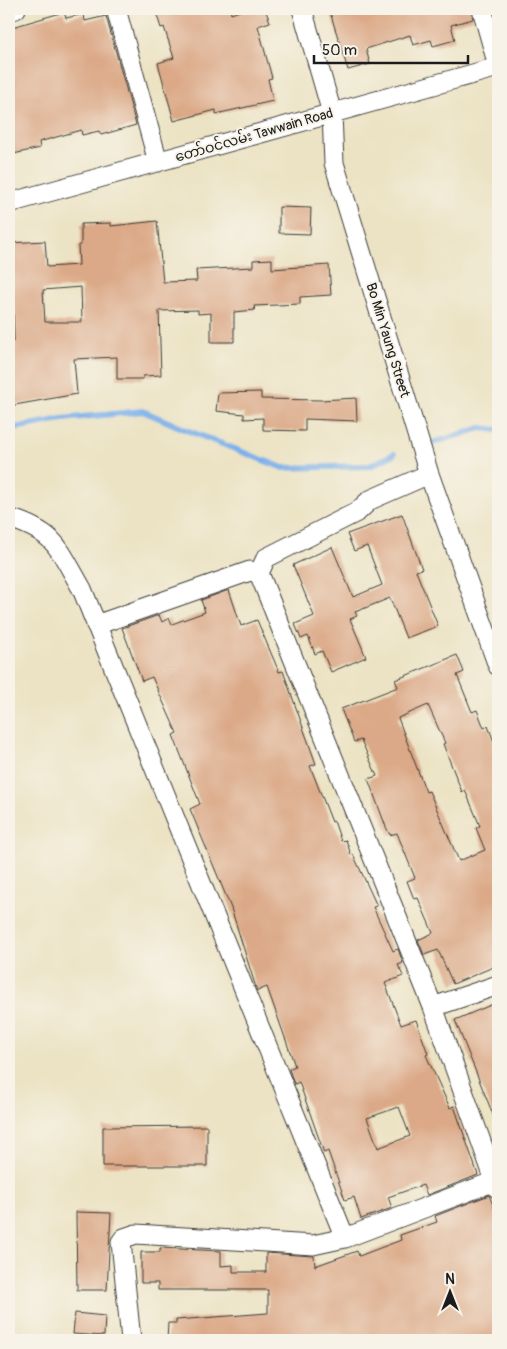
<svg xmlns="http://www.w3.org/2000/svg" width="507" height="1349" font-family="Pangolin,'Noto Sans Myanmar',sans-serif">
<rect width="100%" height="100%" fill="#f7f3e8"/>
<filter id="ink" filterUnits="userSpaceOnUse"><feTurbulence type="fractalNoise" baseFrequency=".02" numOctaves="2"/><feDisplacementMap in="SourceGraphic" scale="10" xChannelSelector="R" yChannelSelector="G"/><feConvolveMatrix kernelMatrix="1 2 1 2 8 2 1 2 1" color-interpolation-filters="sRGB"/></filter>
<filter id="wash" filterUnits="userSpaceOnUse"><feTurbulence type="fractalNoise" baseFrequency=".0096" numOctaves="4" result="noise"/><feDisplacementMap in="SourceGraphic" scale="20" xChannelSelector="R" yChannelSelector="G"/><feGaussianBlur stdDeviation="1.12" result="paint"/><feColorMatrix in="noise" values="0 0 0 0 0 0 0 0 0 0 0 0 0 0 0 0 0 1.4 0 .05"/><feComposite in="paint" operator="in"/></filter>
<g filter="url(#wash)">
<rect width="100%" height="100%" fill="#ece3c4"/>
<g fill="none" stroke-linecap="round" stroke-linejoin="round">
<path stroke="#7db1ea" stroke-width="6" d="M9 429 62 419 143 411 189 431 283 468 370 466 394 454
M432 443 481 428 498 430"/>
</g>
<g id="blocks">
<path fill="#dba987" fill-rule="evenodd" d="M155 9H230L231 14 245 9H265L270 22 258 26 272 78 268 79 273 101 216 114V110L174 121 158 63 174 58 164 27 161 28Z
M329 9H471L473 19 451 25 455 40 433 46 431 40 413 45 410 35 366 49 370 64 348 70Z
M64 12 66 18 84 14 85 21 106 16 136 125 101 135 99 131 82 135 81 130 39 142 40 148 9 155V28Z
M279 207 311 208 310 234 279 233Z
M157 221 163 282 197 281 196 270 253 267V260L272 259V269L329 265 331 295 300 297V304L254 306 255 310 234 312V342H211V313L198 314V310L159 311 161 375 143 376V379H117V357L74 359 77 394 9 406V342L14 341 13 305H9V243L45 241 47 267 79 265 78 245H81V224L111 223V226ZM81 287 82 322H45L43 290Z
M261 392V399L321 400 356 398 357 421 305 419V431L263 430V418L244 419V414L216 411 218 393Z
M402 514 422 569 416 571 438 626 406 638 390 598 355 612 357 616 350 619 366 657 331 672 322 651 315 654 308 636 301 639 295 624 314 616 293 565 332 547 353 597 382 585 367 546 354 551 347 534Z
M229 590 241 626 257 620 279 672 283 671 316 764 310 766 332 822 334 821 341 841 346 840 351 855 353 854 377 906 373 907 393 951 398 949 403 963 398 965 403 976 385 983 401 1025 416 1020 428 1054 426 1055 450 1108 454 1106 478 1175 427 1195 423 1185 388 1197 392 1208 361 1219 354 1197 345 1200 328 1151 324 1153 299 1082 295 1084 293 1081 289 1069 295 1066 267 987 257 991 231 908 190 809 200 804 173 735 177 733 152 677 142 681 122 628 159 615 162 622 169 618 172 624 205 612 201 600ZM399 1107 410 1136 378 1148 367 1118Z
M457 655 464 672 457 675 472 712 477 710 484 728 488 726 498 752V965L453 984 438 950 424 955 418 940 433 933 418 898 414 899 407 881 415 878 397 833 390 835 386 827 368 779 377 776 361 740 354 742 341 709 398 687 395 680ZM428 705 445 743 443 744 462 792 465 790 480 826 476 828 485 850 459 861 429 791 426 792 398 718Z
M498 1002V1127L455 1020Z
M207 1126V1166H103V1127Z
M489 1195 498 1218V1340H167L168 1323H176V1320L268 1313V1290H158V1283H141V1252H160V1248L221 1251V1266L233 1265V1272H266V1253L314 1256 315 1266 357 1251 359 1256 401 1240 400 1235 437 1222 435 1216Z
M76 1212 111 1213 107 1290H77Z
M75 1313 105 1316 104 1336 73 1334Z"/>
</g>
</g>
<g filter="url(#ink)">
<use href="#blocks" fill-opacity="0" stroke="#3b3a35" stroke-width="1"/>
<g fill="none" stroke-linecap="round" stroke-linejoin="round">
<g stroke="#3b3a35" stroke-width="21">
<path id="minor" d="M116 9 158 162
M302 9 332 113 334 163 429 474 498 666
M482 9 498 66
M9 11 16 9
M9 203 498 67
M9 518C57 533 58 548 82 589L345 1238
M259 573 266 558 357 512 370 500 429 474
M96 625 250 571 259 573 433 1007 498 1189
M433 1007 498 985
M131 1340 121 1242 124 1238 136 1234 313 1245 345 1238 495 1181"/>
</g>
<use href="#minor" stroke="#fff" stroke-width="19"/>
</g>
</g>
<g text-anchor="middle" dominant-baseline="central" stroke-width="4" stroke-linejoin="round" paint-order="stroke">
<g font-size="14" fill="#1c1c1c" stroke="#f7f3e8">
<text transform="translate(254 135) rotate(-16)">တော်ဝင်လမ်း Tawwain Road</text>
<text transform="translate(388 340) rotate(73)">Bo Min Yaung Street</text>
</g>
</g>
<rect width="507" height="1349" fill="none" stroke="#f7f3e8" stroke-width="30"/>
<g transform="translate(450 1292)" stroke="#f7f3e8" stroke-width="4" paint-order="stroke">
<path d="M0-4L9 19L0 12L-9 19Z" fill="#1c1c1c"/>
<text y="-8" font-size="14" font-weight="bold" text-anchor="middle" fill="#1c1c1c">N</text>
</g>
<path d="M314 55v8h154v-8" fill="none" stroke="#1c1c1c" stroke-width="2.5"/>
<text x="322" y="55" font-size="15" fill="#1c1c1c" stroke="#f7f3e8" stroke-width="4" paint-order="stroke">50 m</text>
</svg>
